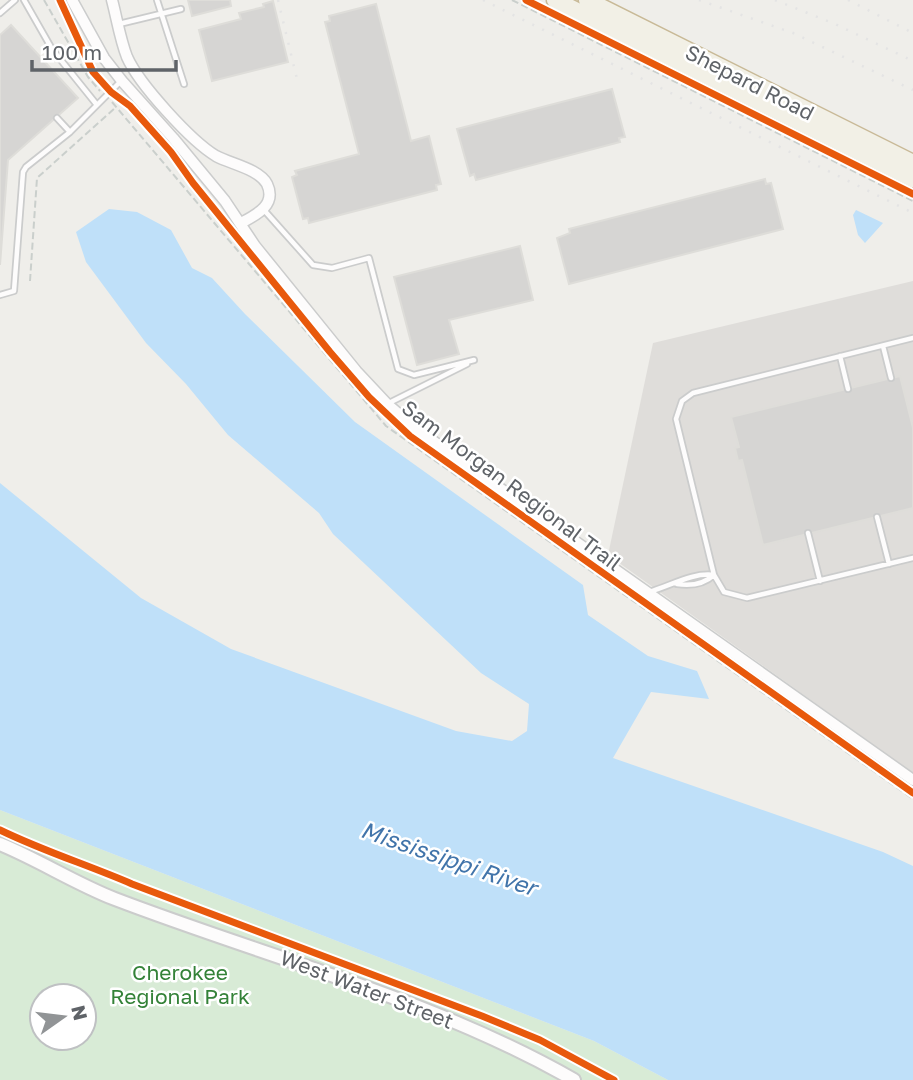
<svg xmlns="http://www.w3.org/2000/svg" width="913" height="1080" font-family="'Golos Text',sans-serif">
<rect width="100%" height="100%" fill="#efeeea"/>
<path fill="#dfddda" d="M913 281V773L608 555 653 343Z"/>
<path fill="#d8ebd6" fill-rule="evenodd" d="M0 810 594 1041 668 1080H0ZM42 996H84V1038H42Z"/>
<path fill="#bfe0f9" d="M109 209 137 212 171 230 192 268 212 278 245 314 355 422 583 585 588 615 648 656 697 671 709 699 651 692 613 758 883 852 913 866V1080H668L594 1041 0 810V483L141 598 231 649 456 731 512 741 527 731 529 704 481 673 333 534 319 513 228 435 186 384 146 343 86 262 76 232Z
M856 210 883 223 865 243 858 235 853 215Z"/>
<path fill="#d6d5d3" stroke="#deddd9" stroke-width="2" d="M188 0H230L231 6 192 16Z
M273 1 288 62 212 81 199 30 241 19 239 13 264 7 263 4Z
M376 4 411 141 429 136 441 184 436 185 437 190 309 223 308 218 303 219 292 177 297 175 295 171 359 154 325 22 330 21 329 16Z
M11 25 78 98 8 160 0 265V35Z
M612 89 625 137 619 138 620 142 476 180 474 174 470 176 457 129Z
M765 179 766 184 771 183 783 229 569 284 557 238 570 233 569 229Z
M520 246 533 300 449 320 459 354 417 365 394 277Z
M900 376 913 428V508L763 545 742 460 738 461 735 448 739 447 731 417Z"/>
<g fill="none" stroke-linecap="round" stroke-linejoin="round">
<g stroke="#cbcccc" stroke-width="8">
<path id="service" d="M24 0 52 49 97 105
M157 0 184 84
M0 13 15 0
M119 24 181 9
M57 118 70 132
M264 210 313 265 332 268 369 258 398 369 414 375 474 360
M0 295 14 291 23 172 26 167 70 132 121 81
M913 338 693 393 682 401 676 419 714 575 724 592 747 598 913 558
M883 346 891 378
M840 356 848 389
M387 404 467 364
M877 517 889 564
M808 533 820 581
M677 584C690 586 704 584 714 575
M649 592C670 586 693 572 714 575"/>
</g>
<g stroke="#cbcccc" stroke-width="13">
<path id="minor" d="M72 0 104 58 122 81 173 138 225 201 255 246 357 372 387 404 419 431 913 780
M112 0C117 19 120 39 127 57 139 84 191 141 216 156 231 164 259 169 267 184 277 205 256 215 241 223"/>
</g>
<g stroke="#cbcccc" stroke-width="16">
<path id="tertiary" d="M0 844C39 860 76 884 115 899 269 958 430 998 574 1080"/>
</g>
<g stroke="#c8b996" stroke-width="19">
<path id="trunk" d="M555 0 913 179
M587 0 913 163"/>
</g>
<path stroke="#cacfcc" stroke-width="2" stroke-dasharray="7 3.5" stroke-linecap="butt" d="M44 0 88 77 100 91
M512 0 913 201
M112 102 386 426 913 799
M30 281 37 178 115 108"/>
<use href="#service" stroke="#fdfcfc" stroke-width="4.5"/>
<use href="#minor" stroke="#fdfcfc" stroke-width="10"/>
<use href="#tertiary" stroke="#fdfcfc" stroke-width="12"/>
<use href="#trunk" stroke="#f2f0e6" stroke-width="16"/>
<path stroke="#e4e4e4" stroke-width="2.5" stroke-dasharray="2 9" stroke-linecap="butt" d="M278 0 297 79
M483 0 913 213
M699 0 793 33 913 90
M775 0 835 24 913 61
M848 0 913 33"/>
<g stroke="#fff" stroke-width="11">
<path id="cycleway" d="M60 0 93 72 111 92 130 106 171 152 193 183 330 352 369 397 410 436 913 793
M526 0 913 194
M0 830C43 851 88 865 132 884L482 1016 540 1040 614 1080"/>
</g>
<use href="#cycleway" stroke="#e8590c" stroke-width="7"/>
</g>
<g text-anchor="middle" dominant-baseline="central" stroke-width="5" stroke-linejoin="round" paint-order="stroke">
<g font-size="21" fill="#5f6368" stroke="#fff">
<text transform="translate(750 82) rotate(27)">Shepard Road</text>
<text transform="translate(512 485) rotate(37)">Sam Morgan Regional Trail</text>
<text transform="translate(367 989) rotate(21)">West Water Street</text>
</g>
<g font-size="21" fill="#348238" stroke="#fff">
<text x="180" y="972">Cherokee<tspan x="180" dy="24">Regional Park</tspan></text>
</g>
<g font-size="23" font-style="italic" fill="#4174aa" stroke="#fff">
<text transform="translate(449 858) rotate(19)">Mississippi River</text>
</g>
</g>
<g transform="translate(63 1017) rotate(76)"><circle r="33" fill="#ffffff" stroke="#bfc1c3" stroke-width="2"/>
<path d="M0-5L12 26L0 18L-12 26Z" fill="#919496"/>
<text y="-10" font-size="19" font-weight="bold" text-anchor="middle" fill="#5f6368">N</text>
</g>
<path d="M32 60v10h144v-10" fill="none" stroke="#5f6368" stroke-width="3.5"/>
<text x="42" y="60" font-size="21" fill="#5f6368" stroke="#ffffff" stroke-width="5" paint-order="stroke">100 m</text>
</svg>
